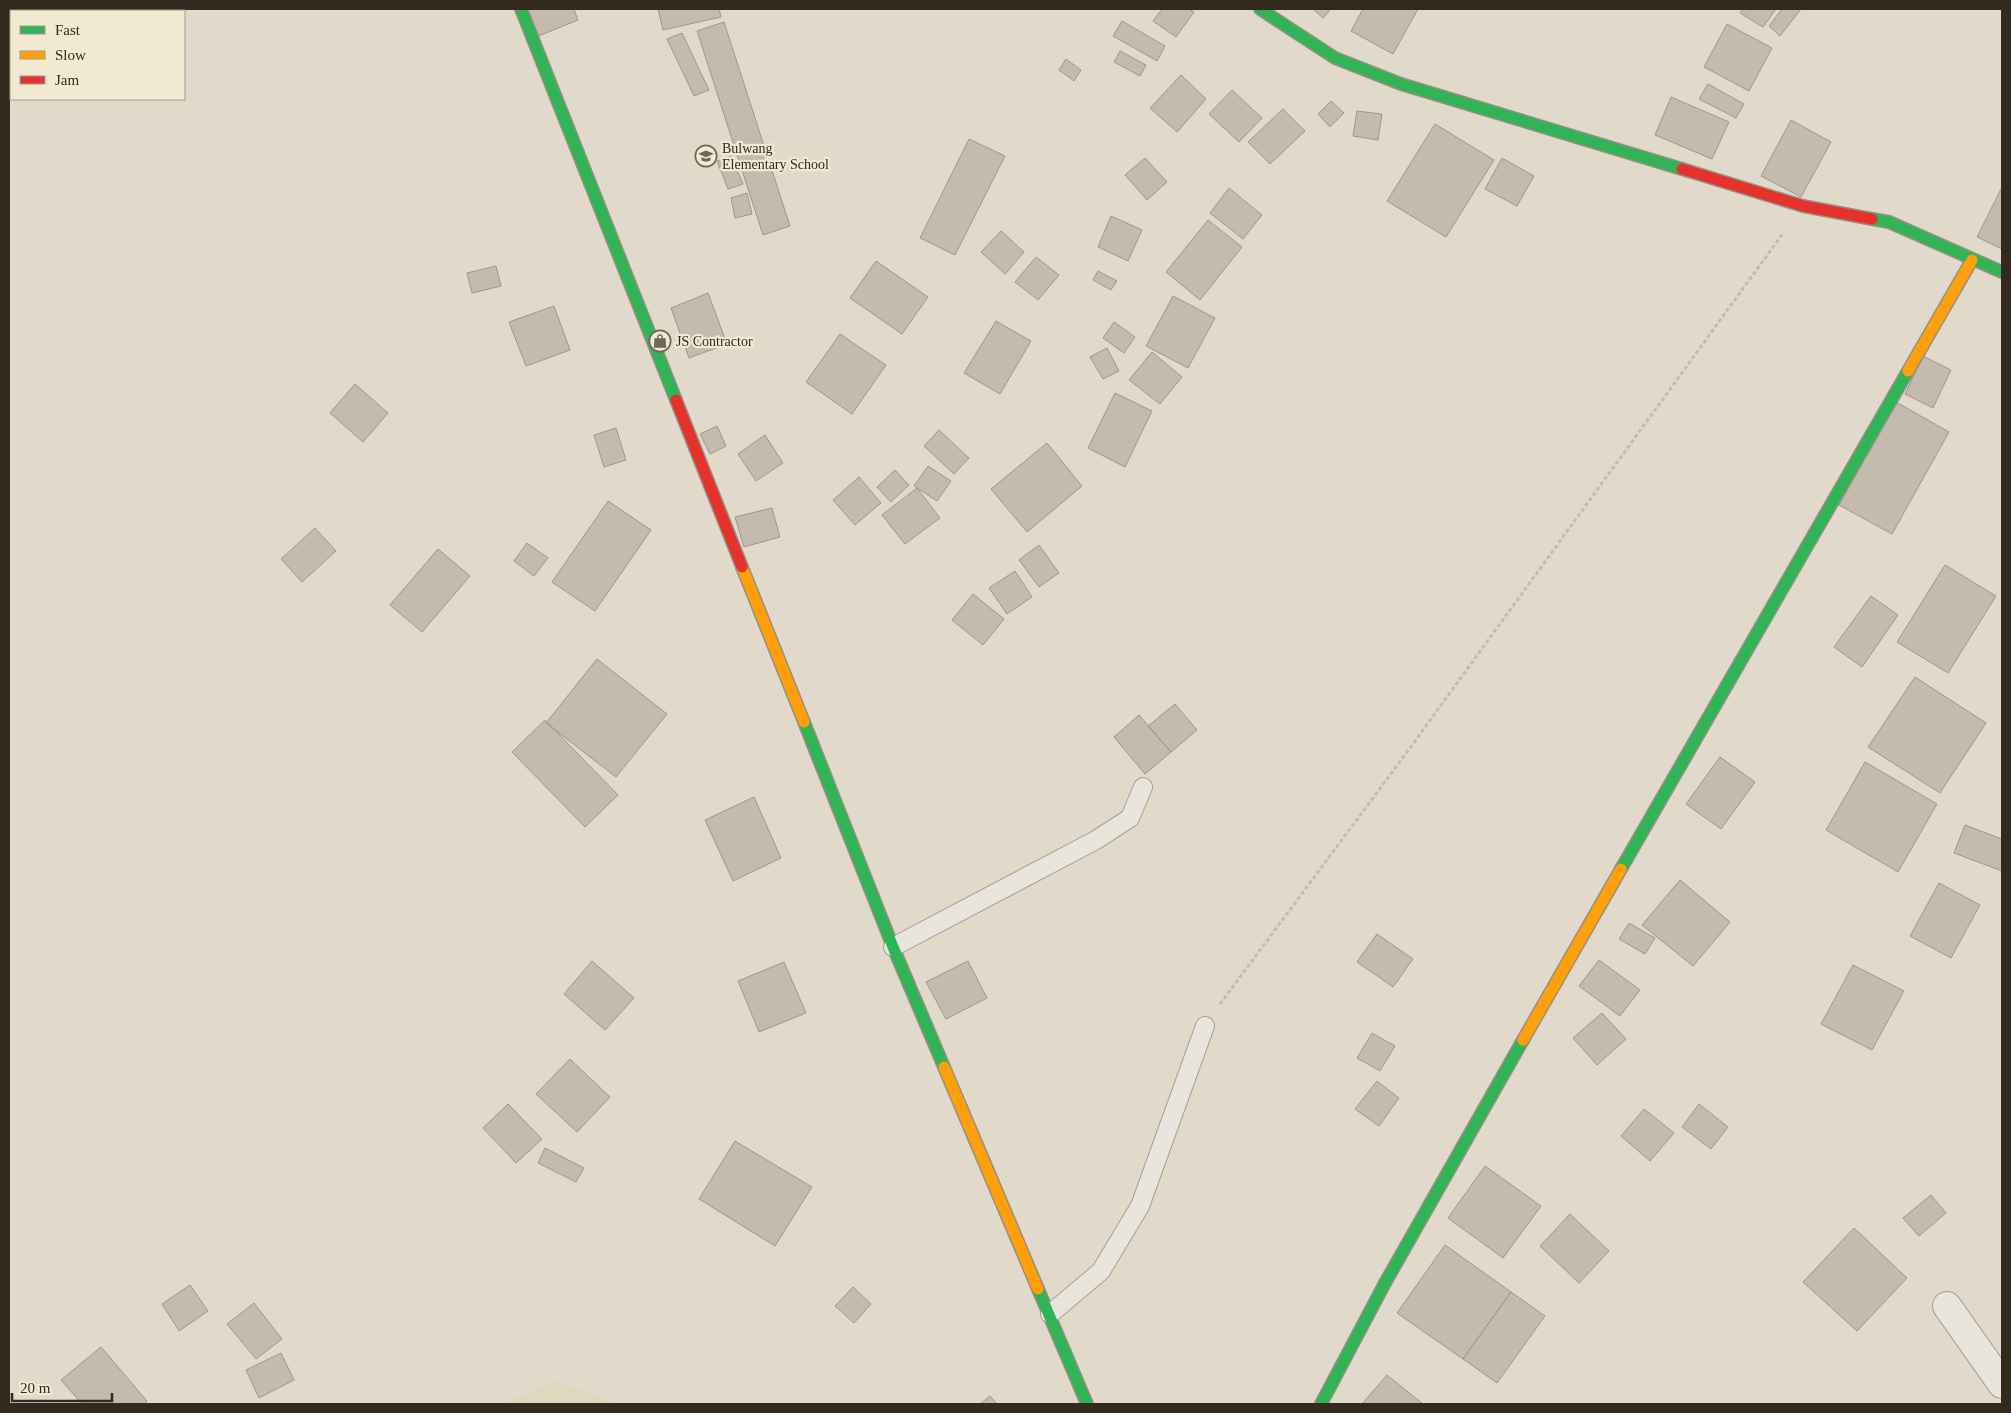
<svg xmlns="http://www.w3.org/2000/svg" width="2011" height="1413" font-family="'Times New Roman',serif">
<rect width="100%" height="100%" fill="#e1dacb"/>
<path fill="#dfd8bd" d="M558 1381 617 1404H499Z"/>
<path fill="#c4baad" stroke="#a0968b" d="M524 9H574L578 20 536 37Z
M658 9H719L721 17 663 30Z
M1162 9H1189L1194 12 1176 37 1153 21Z
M1313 9H1331L1323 18Z
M1363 9H1418L1393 54 1351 31Z
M1743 9H1776L1763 27 1740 13Z
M1782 9H1801L1780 36 1769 26Z
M1122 21 1165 46 1157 61 1113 36Z
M724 22 790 226 763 235 697 31Z
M1727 24 1772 48 1749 91 1704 67Z
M682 33 709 90 694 96 667 39Z
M1120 51 1146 65 1140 76 1114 62Z
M1066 59 1081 70 1074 81 1059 70Z
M1181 75 1206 99 1177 132 1150 108Z
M1708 84 1744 104 1736 118 1699 99Z
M1232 90 1262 118 1239 142 1209 114Z
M1671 97 1729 122 1712 159 1655 135Z
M1331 101 1344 113 1330 127 1318 114Z
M1283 109 1305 131 1270 164 1248 142Z
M1357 111 1382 114 1378 140 1353 136Z
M1791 120 1831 142 1801 197 1761 176Z
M1435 124 1494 160 1446 237 1387 201Z
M969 139 1005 156 955 255 920 238Z
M731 156 743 184 728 189 717 161Z
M1145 158 1167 182 1147 200 1125 175Z
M1502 158 1534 176 1517 206 1485 189Z
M1229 188 1262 215 1243 239 1210 213Z
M2001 189H2002V249L1977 237Z
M747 193 752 214 735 218 731 198Z
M1111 216 1142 230 1128 261 1098 247Z
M1208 220 1242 247 1200 300 1166 272Z
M1001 231 1024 252 1005 274 981 252Z
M1036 257 1059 275 1038 300 1015 282Z
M876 261 928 297 902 334 850 298Z
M496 266 501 286 472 293 467 273Z
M1098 271 1117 281 1111 290 1093 280Z
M708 293 727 344 689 358 671 308Z
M1173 296 1215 318 1188 368 1146 346Z
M554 306 570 350 526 366 509 322Z
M996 321 1031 341 1000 394 964 373Z
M1114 322 1135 337 1124 353 1103 338Z
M840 334 886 365 852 414 806 382Z
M1107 348 1119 371 1103 379 1090 357Z
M1152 352 1182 377 1160 404 1129 380Z
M1923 356 1951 370 1933 408 1905 394Z
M355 384 388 413 363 442 330 413Z
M1115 393 1152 411 1125 467 1088 448Z
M1896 402 1949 432 1892 534 1839 505Z
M717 426 726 446 710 454 700 434Z
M616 428 626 460 604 467 594 435Z
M939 430 969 458 954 474 924 446Z
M765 435 783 463 756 481 738 454Z
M1047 443 1082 486 1027 532 991 489Z
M928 466 951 481 937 501 914 486Z
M895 470 909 485 891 502 877 487Z
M859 477 881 503 855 525 833 500Z
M917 488 940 518 905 544 882 515Z
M608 501 651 530 595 611 552 582Z
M772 508 780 537 744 547 735 517Z
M315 528 336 551 302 582 281 559Z
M527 543 548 558 534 576 514 561Z
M1039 545 1059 573 1039 587 1019 560Z
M438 549 470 576 422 632 390 605Z
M1945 565 1996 596 1948 673 1897 642Z
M1015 571 1032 597 1007 614 989 588Z
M973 594 1004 619 983 645 952 620Z
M1871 596 1898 615 1862 667 1834 647Z
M597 659 667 714 616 777 546 723Z
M1915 677 1986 723 1940 793 1868 747Z
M1175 704 1197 730 1171 752 1148 726Z
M1139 715 1171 752 1145 774 1114 737Z
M545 720 618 795 585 827 512 752Z
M1720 757 1755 782 1721 829 1686 804Z
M1865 762 1937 804 1898 872 1826 830Z
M754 797 781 858 733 881 705 820Z
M1965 825 2002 839V871L1954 853Z
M1680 880 1730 922 1693 966 1642 925Z
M1939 883 1980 905 1951 958 1910 936Z
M1629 923 1655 938 1645 954 1619 939Z
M1377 934 1413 959 1393 987 1357 962Z
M1599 960 1640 990 1620 1016 1579 986Z
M592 961 634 998 605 1030 564 994Z
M968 961 987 998 946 1019 926 982Z
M784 962 806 1013 759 1032 738 981Z
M1853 965 1904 991 1872 1050 1821 1024Z
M1602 1013 1626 1039 1597 1065 1573 1038Z
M1372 1033 1395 1046 1380 1071 1357 1058Z
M570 1059 610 1097 577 1132 536 1094Z
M1377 1081 1399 1098 1379 1126 1355 1109Z
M508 1104 542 1139 516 1163 483 1128Z
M1699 1104 1728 1127 1711 1149 1682 1127Z
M1644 1109 1674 1133 1650 1161 1621 1136Z
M735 1141 812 1187 775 1246 699 1199Z
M545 1148 584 1168 576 1182 538 1163Z
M1485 1166 1541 1206 1503 1258 1448 1218Z
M1931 1195 1946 1213 1919 1236 1903 1218Z
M1570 1214 1609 1251 1579 1283 1540 1246Z
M1854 1228 1907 1278 1857 1331 1803 1282Z
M1445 1245 1511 1292 1463 1359 1397 1313Z
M190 1285 208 1311 179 1331 162 1304Z
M853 1287 871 1304 854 1323 835 1306Z
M1511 1292 1545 1316 1497 1383 1463 1359Z
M254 1303 282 1339 256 1359 227 1324Z
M101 1347 147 1401 144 1404H82L61 1380Z
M281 1353 294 1380 259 1398 246 1370Z
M1387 1375 1423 1404H1362Z
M990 1396 997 1404H980Z"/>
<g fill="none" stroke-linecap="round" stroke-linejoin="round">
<g stroke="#a69f95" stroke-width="20">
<path id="lane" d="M893 947 1096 840 1130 818 1143 787
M1050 1314 1101 1271 1140 1206 1205 1026"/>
</g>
<g stroke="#a69f95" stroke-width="30">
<path id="street" d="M1947 1306 2002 1384"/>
</g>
<g stroke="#958f85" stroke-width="14">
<path id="fast" d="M521 9 676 400
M1260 9 1335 58 1401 84 1682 169
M1872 219 1889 222 2002 272
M804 722 893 947 944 1067
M1621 869 1908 371
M1038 1289 1087 1404
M1321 1404 1385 1283 1523 1040"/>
</g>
<g stroke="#958f85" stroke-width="14">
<path id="slow" d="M1908 371 1972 260
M742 567 804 722
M1523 1040 1621 869
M944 1067 1038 1289"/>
</g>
<g stroke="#958f85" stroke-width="14">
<path id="jam" d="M1682 169 1803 206 1872 219
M676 400 742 567"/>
</g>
<path stroke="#c2bcb4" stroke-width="3" stroke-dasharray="4 2.5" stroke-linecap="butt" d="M1220 1004 1410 748 1784 232"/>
<use href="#lane" stroke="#eae5dc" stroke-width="18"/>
<use href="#street" stroke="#eae5dc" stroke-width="28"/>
<use href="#fast" stroke="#30b455" stroke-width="11"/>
<use href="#slow" stroke="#ff9f0a" stroke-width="11"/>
<use href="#jam" stroke="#e5322d" stroke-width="11"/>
</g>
<defs>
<g id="school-ring" transform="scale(1.125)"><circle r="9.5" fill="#f1e9d2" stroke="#70675b" stroke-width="1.5"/><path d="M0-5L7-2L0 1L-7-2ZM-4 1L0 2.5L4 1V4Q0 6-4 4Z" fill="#70675b"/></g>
<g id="shop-ring" transform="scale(1.125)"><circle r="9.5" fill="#f1e9d2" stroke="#70675b" stroke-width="1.5"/><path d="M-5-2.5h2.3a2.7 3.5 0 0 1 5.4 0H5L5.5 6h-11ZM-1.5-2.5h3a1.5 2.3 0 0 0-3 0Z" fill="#70675b"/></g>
</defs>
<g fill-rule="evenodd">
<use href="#school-ring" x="706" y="156"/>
<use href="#shop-ring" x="660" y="341"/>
</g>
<g text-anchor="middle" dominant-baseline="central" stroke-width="4.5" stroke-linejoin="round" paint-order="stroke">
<g font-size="14" fill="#33291e" stroke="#f1e9d2" text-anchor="start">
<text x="722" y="148">Bulwang<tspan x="722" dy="16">Elementary School</tspan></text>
<text x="676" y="341">JS Contractor</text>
</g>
</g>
<rect width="2011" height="1413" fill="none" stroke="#33291e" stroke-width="20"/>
<rect x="10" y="10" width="175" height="90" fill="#f1e9d2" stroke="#a59c8a"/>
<rect x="20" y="26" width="25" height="8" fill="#30b455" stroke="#a59c8a"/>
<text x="55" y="35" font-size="15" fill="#33291e">Fast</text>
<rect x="20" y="51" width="25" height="8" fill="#ff9f0a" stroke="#a59c8a"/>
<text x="55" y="60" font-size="15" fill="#33291e">Slow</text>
<rect x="20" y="76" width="25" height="8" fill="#e5322d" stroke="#a59c8a"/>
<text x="55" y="85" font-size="15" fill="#33291e">Jam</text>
<path d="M12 1393v8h100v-8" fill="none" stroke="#33291e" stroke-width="2.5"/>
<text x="20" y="1393" font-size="15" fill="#33291e" stroke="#f1e9d2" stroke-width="4" paint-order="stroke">20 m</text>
</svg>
